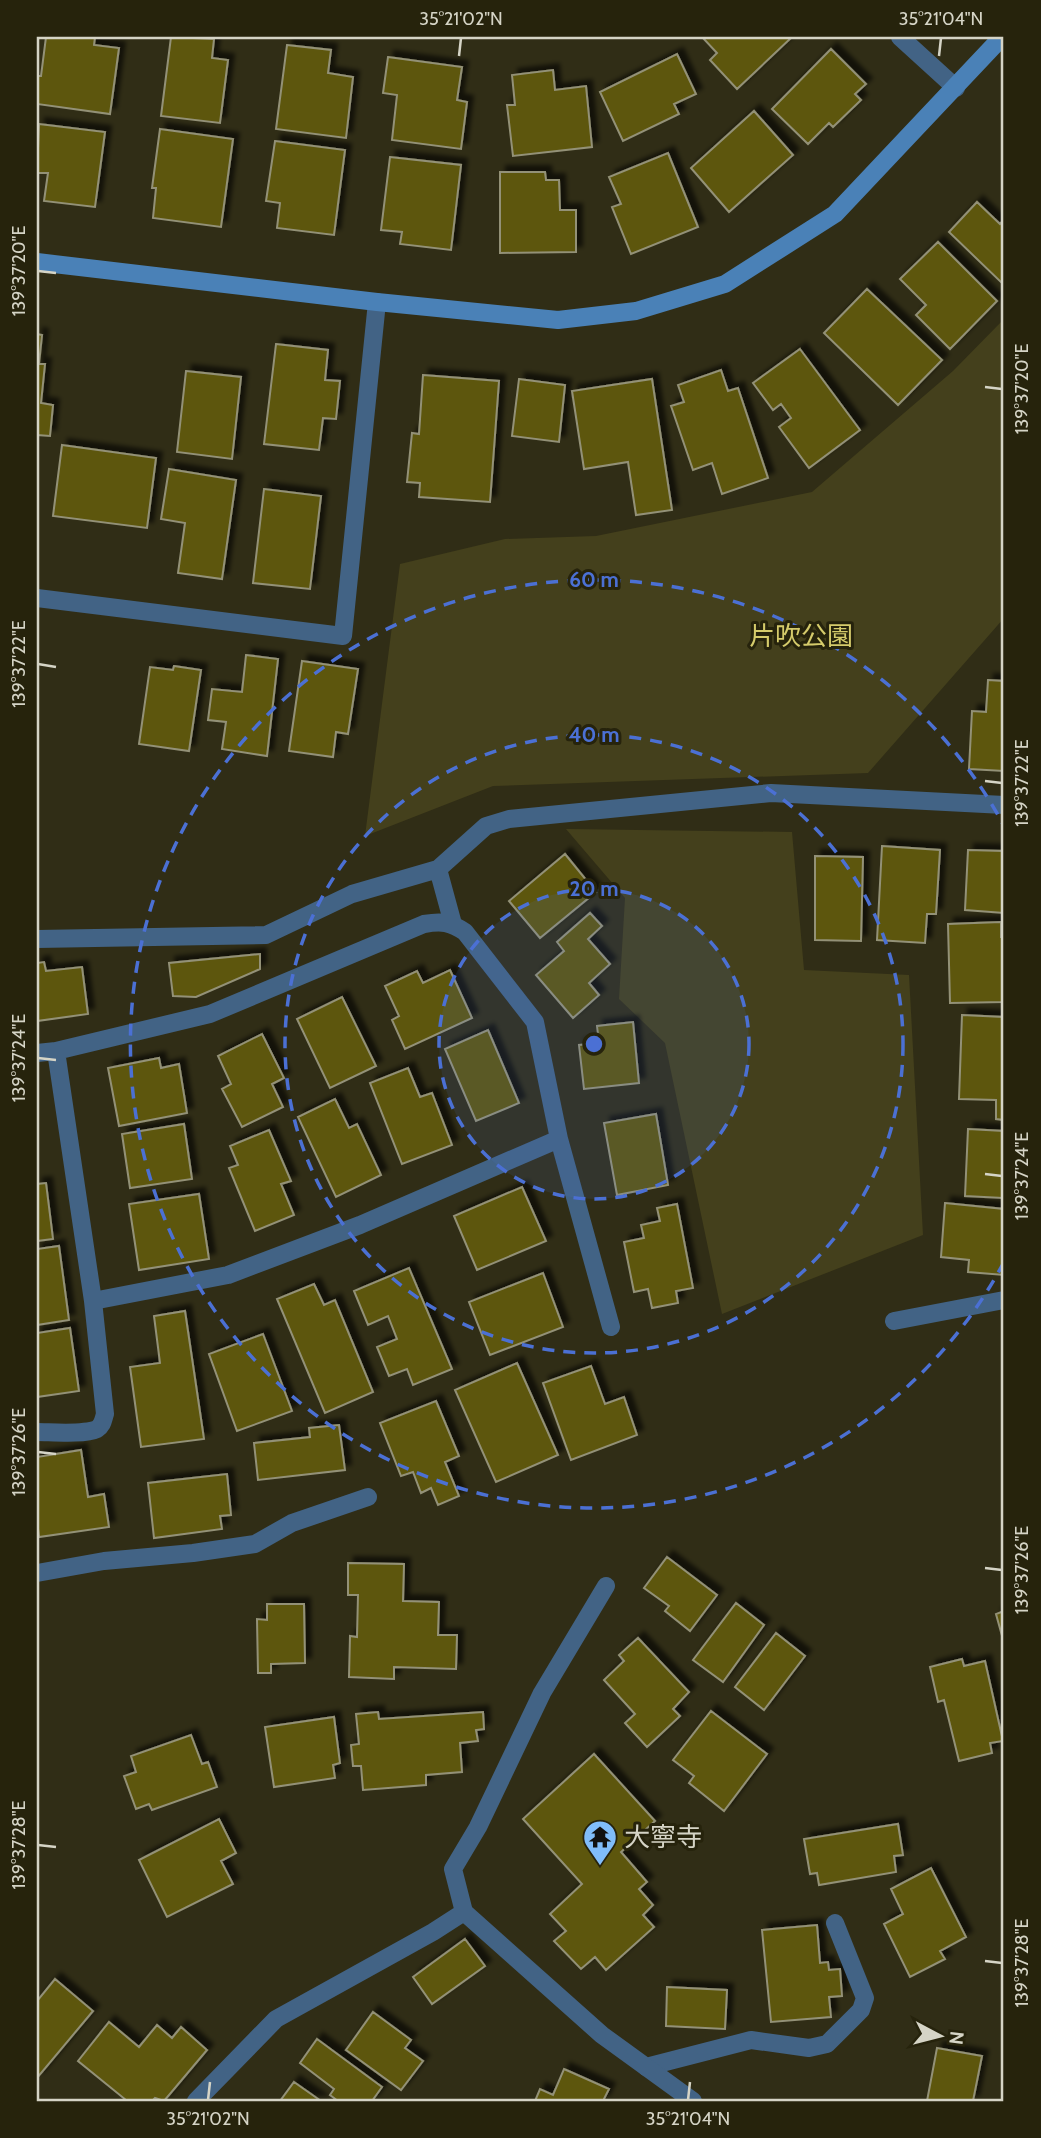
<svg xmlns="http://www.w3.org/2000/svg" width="1041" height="2138" font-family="Cabin,'Noto Sans JP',sans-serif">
<defs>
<filter id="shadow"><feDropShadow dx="6" dy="-6" stdDeviation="2" flood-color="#0009"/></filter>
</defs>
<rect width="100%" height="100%" fill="#302d16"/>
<path fill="#44401c" d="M1004 319V618L868 773 493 786 365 836 400 564 505 539 596 536 812 492 953 371Z
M566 829 792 832 804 970 909 975 923 1235 722 1314 665 1043 619 999 625 898Z"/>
<path fill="#5d560c" stroke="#939177" stroke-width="2" filter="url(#shadow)" d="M46 37H95L94 45 119 48 110 114 37 104V76H41Z
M171 37 214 39 212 58 228 60 220 123 161 116Z
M702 37H792L737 89 710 60 717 53Z
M287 45 331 50 328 73 353 77 346 138 276 129Z
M831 49 866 84 855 94 861 100 833 127 829 123 808 144 772 109Z
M677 54 696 94 674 104 679 114 623 141 600 92Z
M388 57 462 67 457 100 467 102 461 149 392 140 397 95 383 93Z
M553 70 555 90 586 86 592 147 513 156 507 105H515L512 75Z
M754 111 793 155 729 212 691 168Z
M39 124 105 132 95 207 44 201 48 173H37Z
M160 129 233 139 221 227 153 218 156 188H152Z
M275 141 345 150 334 235 277 228 280 203 266 201Z
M668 153 698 227 631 254 612 207 621 204 609 177Z
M390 157 461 165 451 250 400 244 402 232 381 230Z
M500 172H545L546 180H559L560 210H576V252L500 253Z
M977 202 1000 224 1004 220V285L949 232Z
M938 242 997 301 950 349 916 315 926 305 900 279Z
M867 289 942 360 898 405 824 333Z
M37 334 42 335 39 364H45L41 403 53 405 50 436 37 435Z
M276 344 328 350 325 380 340 381 336 419 323 418 319 450 264 444Z
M800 349 860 430 809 468 779 427 791 418 781 404 773 410 753 383Z
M721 370 728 391 738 388 768 478 722 494 712 463 693 470 671 406 684 402 678 385Z
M186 371 241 377 232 459 177 452Z
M423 375 499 381 490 502 419 497 420 483 407 482 412 433 419 434Z
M519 379 565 385 559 442 512 436Z
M652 379 672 510 636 515 628 462 584 469 572 391Z
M62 445 156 458 147 528 53 516Z
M169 469 236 480 222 579 178 573 185 523 161 519Z
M264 489 321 496 310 589 253 583Z
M246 655 278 659 267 756 222 749 226 722 208 720 212 689 242 692Z
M302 661 358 669 348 734 336 732 333 757 289 751Z
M174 666 201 670 189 751 139 744 150 667 173 670Z
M988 680 1004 681V771L969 769 972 711 986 712Z
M882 846 940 850 936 914H927L925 943 877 940Z
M968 850 1004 851V913L965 910Z
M565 854 596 892 540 938 509 901Z
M815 856 863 857 861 941 815 940Z
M590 913 602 926 588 939 610 964 589 983 599 995 573 1018 536 975 564 951 557 942Z
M1001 922V937H1004V1002L950 1003 948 924Z
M260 954V969L196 997 173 996 169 963Z
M44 962 46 971 82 967 88 1014 37 1021V963Z
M450 970 472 1018 405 1049 392 1020 399 1016 385 986 417 971 423 983Z
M342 997 376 1066 330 1088 297 1019Z
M962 1015 1004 1017V1120L996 1119V1100L959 1099Z
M633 1022 639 1083 584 1089 579 1045 599 1043 597 1026Z
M488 1030 519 1103 476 1121 445 1049Z
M262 1034 284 1078 272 1084 283 1107 242 1127 222 1089 231 1084 218 1056Z
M159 1058 161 1068 179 1064 187 1113 119 1126 108 1068Z
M408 1068 420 1097 432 1093 452 1145 402 1164 370 1083Z
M335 1099 349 1128 357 1124 381 1175 336 1197 298 1117Z
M656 1114 668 1185 617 1195 604 1123Z
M184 1124 192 1179 130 1188 122 1134Z
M968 1129 1004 1131 1003 1198 965 1196Z
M269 1130 291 1181 281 1184 294 1215 255 1231 229 1168 238 1165 230 1146Z
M46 1183 53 1239 37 1241V1184Z
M522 1187 546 1241 477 1270 454 1216Z
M199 1194 209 1259 139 1270 129 1204Z
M945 1203 1004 1209V1275L968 1272 969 1260 941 1257Z
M677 1204 693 1288 676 1291 678 1303 652 1308 648 1289 634 1292 624 1242 644 1238 641 1225 660 1221 657 1208Z
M59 1246 69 1320 37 1325V1249Z
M409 1268 452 1369 413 1385 407 1369 389 1376 377 1347 397 1339 388 1316 368 1325 354 1291Z
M543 1273 563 1327 490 1355 469 1302Z
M314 1284 324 1305 335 1300 373 1392 325 1413 277 1299Z
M185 1311 204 1439 141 1447 130 1367 160 1363 154 1316Z
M70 1328 79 1391 37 1397V1333Z
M263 1334 292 1411 237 1431 209 1354Z
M517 1363 558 1455 496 1482 455 1390Z
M591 1366 605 1404 624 1397 637 1435 571 1460 543 1383Z
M436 1401 459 1456 445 1462 459 1496 438 1505 431 1488 421 1493 413 1472 401 1476 380 1423Z
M339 1425 345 1470 258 1480 254 1443 310 1437 309 1428Z
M81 1450 88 1497 104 1494 109 1527 39 1537 37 1520V1457Z
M227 1474 231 1515 220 1516 222 1529 154 1538 148 1483Z
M667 1557 717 1595 690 1631 665 1611 669 1606 644 1588Z
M348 1563 404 1564 403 1601 439 1602 438 1635H457L456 1669 394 1667V1679L349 1677 350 1636 357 1637 358 1595H348Z
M736 1603 764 1625 723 1682 693 1660Z
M267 1604H304L305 1663 271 1664V1673H258L257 1619 267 1620Z
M1004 1611V1643L996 1614Z
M776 1633 805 1656 764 1710 735 1687Z
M638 1638 689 1692 673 1709 680 1716 647 1747 625 1723 635 1714 604 1680 624 1661 619 1655Z
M962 1659 964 1666 985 1661 1003 1741 990 1743 992 1753 959 1761 944 1700 938 1702 930 1667Z
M711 1711 767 1754 724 1811 689 1783 694 1776 673 1760Z
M378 1712 379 1719 483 1712 484 1729 476 1730 478 1741 460 1743 462 1772 426 1775V1785L363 1790 361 1766H353L351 1745 359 1744 356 1714Z
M334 1717 340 1763 333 1765 335 1778 274 1787 265 1727Z
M191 1735 202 1764 208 1762 217 1787 152 1810 149 1804 136 1809 124 1776 136 1772 131 1756Z
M594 1754 655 1821 621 1852 647 1882 639 1889 653 1905 643 1915 654 1927 606 1970 595 1957 581 1969 554 1941 566 1931 550 1914 582 1884 523 1819Z
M219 1819 236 1853 221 1861 233 1884 167 1917 139 1860Z
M898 1824 903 1855 894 1856 896 1872 819 1885 817 1873 810 1874 804 1839Z
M931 1868 966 1937 940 1951 945 1959 910 1977 884 1924 903 1914 891 1889Z
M817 1925 820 1963 828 1962 829 1970 840 1969 842 1996 829 1997 831 2017 771 2022 762 1930Z
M465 1939 485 1966 432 2004 413 1977Z
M55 1979 93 2011 37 2078V2001Z
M667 1987 727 1990 725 2029 666 2026Z
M373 2012 411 2040 405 2048 423 2061 401 2090 346 2050Z
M109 2022 139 2047 157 2025 172 2038 181 2027 207 2050 164 2101 155 2098 152 2101H125L126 2100 78 2061Z
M317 2039 382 2087 372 2101H338L330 2095 334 2089 300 2063Z
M937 2048 982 2056 973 2101H927Z
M564 2069 609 2089 603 2101H535L540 2089 553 2095Z
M294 2082 321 2101H280Z"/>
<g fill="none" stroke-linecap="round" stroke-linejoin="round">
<path stroke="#426385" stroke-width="18" d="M646 2067 751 2040 809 2048 827 2044 861 2010 865 1998 835 1923"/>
<path stroke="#426385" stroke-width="18" d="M900 37 956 88
M37 598 343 636 377 302
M438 869 453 924
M37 939 266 935 352 894 438 869 486 826 509 819 771 793 1004 805
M37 1053 56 1051 210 1014 424 924C442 921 450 922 465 932L535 1022 559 1139 360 1225 228 1275 93 1301
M559 1139 611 1327
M894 1321 1004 1300
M37 1432C51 1432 84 1435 97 1429 103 1425 103 1420 105 1414L93 1301 56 1051
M37 1573 104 1561 193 1553 255 1544 292 1523 368 1497
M464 1912 602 2035 693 2101
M196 2101 276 2019 433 1932 464 1912 453 1869 478 1827 542 1693 606 1586"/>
<path stroke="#4a81b7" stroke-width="18" d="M37 262 377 302 558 320 636 311 725 284 835 214 1002 37"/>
</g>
<path fill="none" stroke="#d5d4c6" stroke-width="2.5" d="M459 56 461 38M939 56 941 38M38 271 56 273M985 387 1002 389M38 664 56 667M985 781 1002 783M38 1058 56 1060M985 1174 1002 1176M38 1452 56 1454M985 1568 1002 1570M38 1845 56 1847M985 1961 1002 1963M208 2100 210 2082M688 2100 690 2082"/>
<circle cx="594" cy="1044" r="155" fill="#4b70d4" fill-opacity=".12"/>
<g fill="none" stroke="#4b70d4" stroke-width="3.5" stroke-dasharray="12 9">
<circle cx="594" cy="1044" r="155"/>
<circle cx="594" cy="1044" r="309"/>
<path d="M1004 1262A464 464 0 1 1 1004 826"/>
</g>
<defs>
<g id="temple-pin" transform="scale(1.75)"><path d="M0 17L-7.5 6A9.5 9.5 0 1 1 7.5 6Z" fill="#80bdfa" stroke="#26230c"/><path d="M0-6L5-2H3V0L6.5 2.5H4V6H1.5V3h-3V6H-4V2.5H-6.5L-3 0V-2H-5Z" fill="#111"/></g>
</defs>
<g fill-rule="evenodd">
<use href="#temple-pin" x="600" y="1837"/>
</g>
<g text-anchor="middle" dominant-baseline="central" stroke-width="6" stroke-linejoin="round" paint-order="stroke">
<g font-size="26" fill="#d5cb6b" stroke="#26230c">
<text x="801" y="636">片吹公園</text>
</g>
<g font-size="26" fill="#d5d4c6" stroke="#26230c" text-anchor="start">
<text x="624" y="1837">大寧寺</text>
</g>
</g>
<circle cx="594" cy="1044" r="10" fill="#4b70d4" stroke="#26230c" stroke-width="3.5"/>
<g font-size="21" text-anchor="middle" font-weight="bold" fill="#4b70d4" stroke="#26230c" stroke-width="6" stroke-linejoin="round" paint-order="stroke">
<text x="594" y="587">60 m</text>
<text x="594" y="742">40 m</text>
<text x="594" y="896">20 m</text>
</g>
<rect width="1041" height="2138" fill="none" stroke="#26230c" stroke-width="77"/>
<g transform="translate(940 2036) rotate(97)" stroke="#26230c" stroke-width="5" paint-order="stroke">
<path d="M0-5L12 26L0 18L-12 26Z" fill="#d5d4c6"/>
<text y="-10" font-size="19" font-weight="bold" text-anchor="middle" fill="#d5d4c6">N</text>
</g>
<rect x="38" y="38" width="964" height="2062" fill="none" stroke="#d5d4c6" stroke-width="2.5"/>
<g font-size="18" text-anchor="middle" fill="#d5d4c6">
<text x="461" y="25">35°21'02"N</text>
<text x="941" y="25">35°21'04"N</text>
<text transform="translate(19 271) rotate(-90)" y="6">139°37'20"E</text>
<text transform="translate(1022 389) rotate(-90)" y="6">139°37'20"E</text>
<text transform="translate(19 664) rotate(-90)" y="6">139°37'22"E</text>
<text transform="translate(1022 783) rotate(-90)" y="6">139°37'22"E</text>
<text transform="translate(19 1058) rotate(-90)" y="6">139°37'24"E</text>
<text transform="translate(1022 1176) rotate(-90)" y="6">139°37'24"E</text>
<text transform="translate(19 1452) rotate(-90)" y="6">139°37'26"E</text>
<text transform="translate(1022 1570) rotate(-90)" y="6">139°37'26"E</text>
<text transform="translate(19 1845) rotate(-90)" y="6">139°37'28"E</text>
<text transform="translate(1022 1963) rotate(-90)" y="6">139°37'28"E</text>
<text x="208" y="2125">35°21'02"N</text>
<text x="688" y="2125">35°21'04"N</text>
</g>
</svg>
